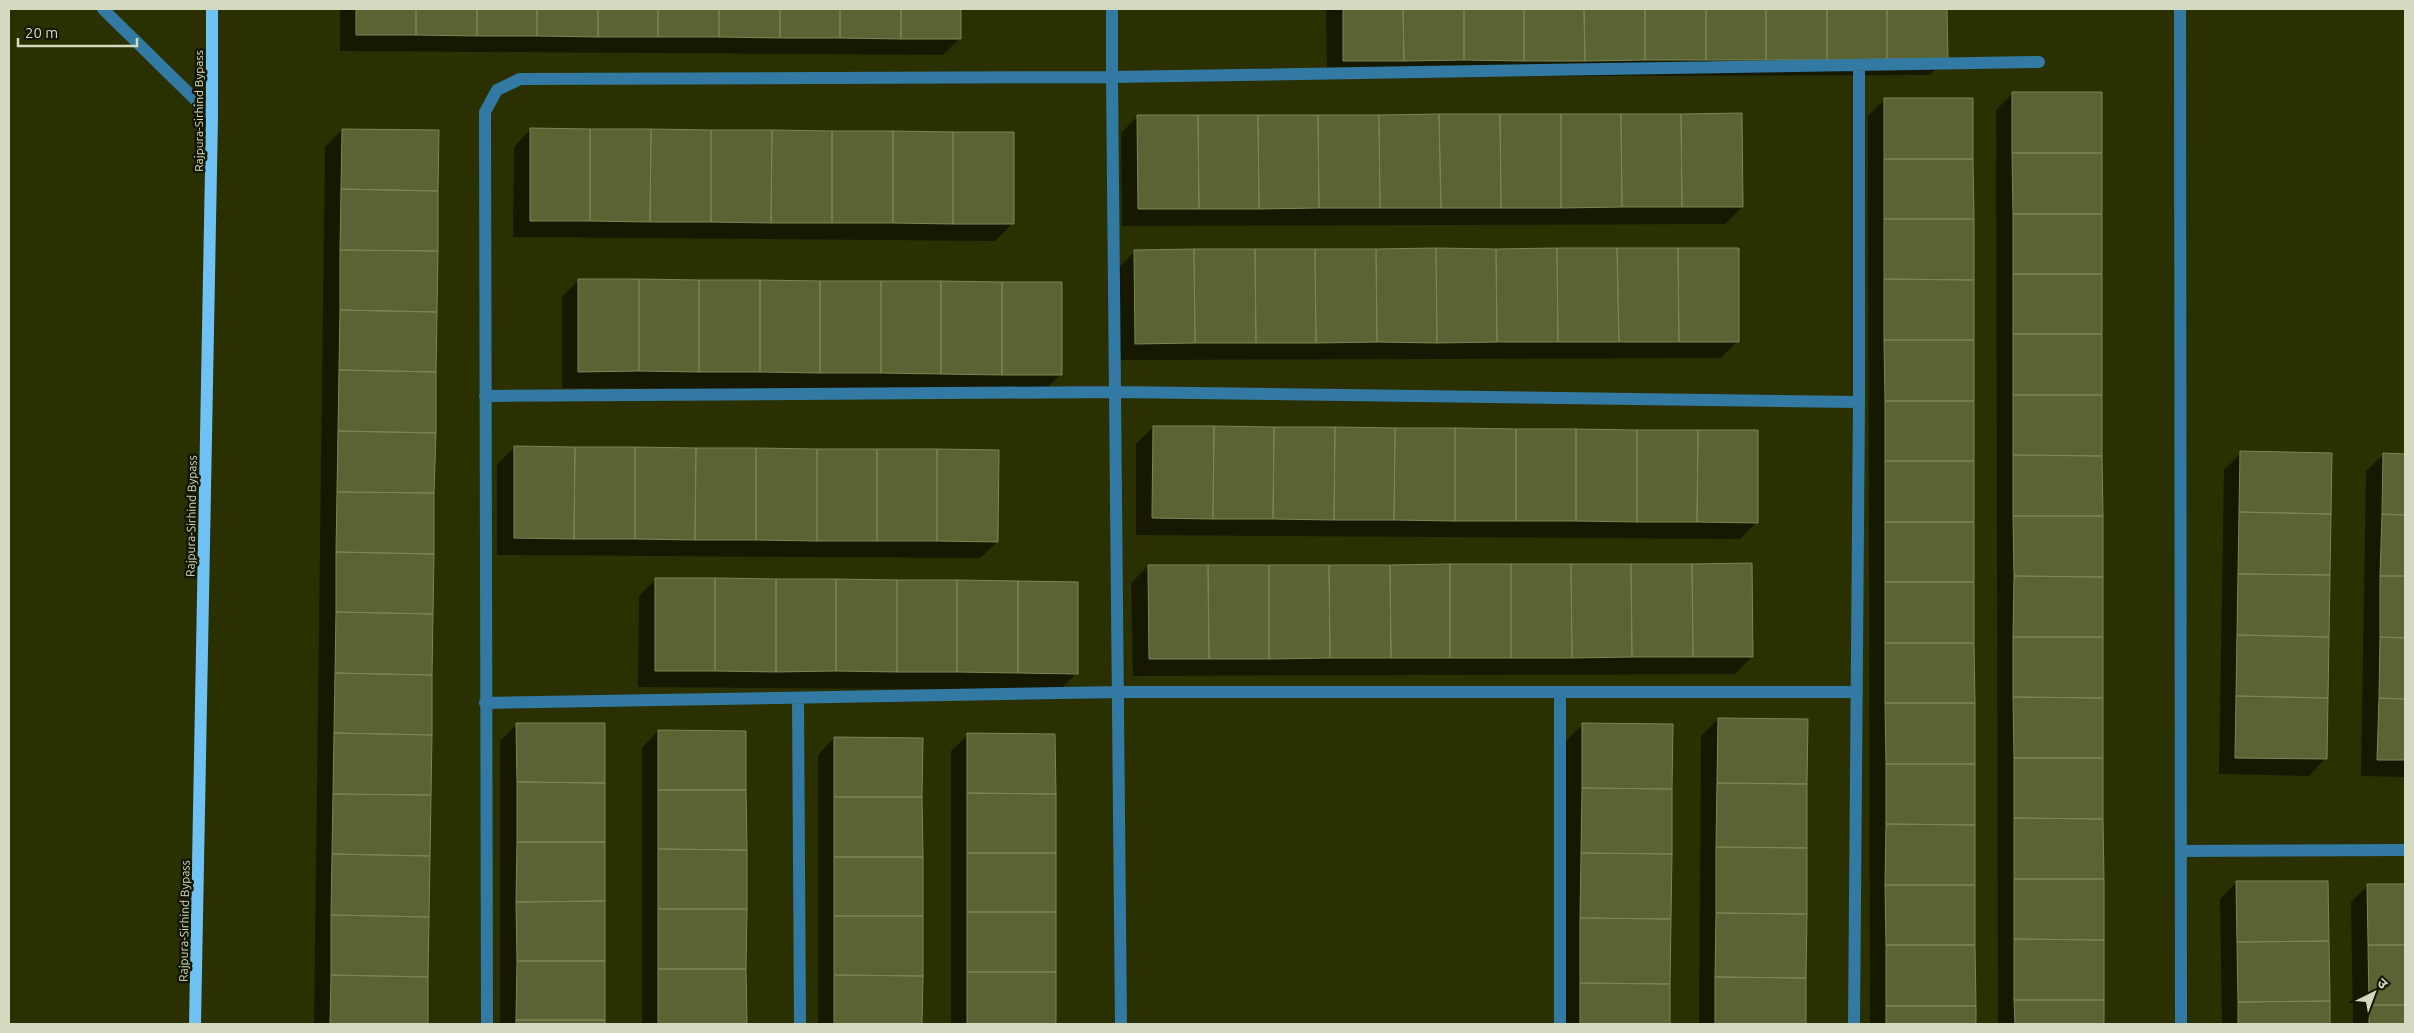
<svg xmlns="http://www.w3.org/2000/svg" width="2414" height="1033" font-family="Ubuntu,'Noto Sans Devanagari',sans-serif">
<rect width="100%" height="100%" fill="#2a3000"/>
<path fill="#0007" d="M340 9H960V38L943 55 340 51Z
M1326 9H1946L1947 58 1930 75 1327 77Z
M2013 93 2101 94 2103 1024H1998L1996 110Z
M1885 99H1972L1974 1024H1870L1868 116Z
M1138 116 1742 207 1725 224 1122 226 1121 133Z
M342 130 438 131 426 1024H314L325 147Z
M530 130 1012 224 995 241 513 237 514 147Z
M1135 251 1738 341 1721 358 1118 360V268Z
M579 280 1061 374 1044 391 562 388V297Z
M1153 427 1757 522 1740 539 1136 535V444Z
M514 448 997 542 980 558 497 555V464Z
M2241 453 2325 759 2309 776 2219 774 2224 470Z
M2383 455H2405V777L2361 776 2366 471Z
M1148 566 1752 657 1735 674 1133 676 1131 583Z
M656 579 1077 673 1060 690 638 687 639 596Z
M1718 719 1807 721 1804 1024H1699L1701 736Z
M517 724H604V1024H500V741Z
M1583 724 1671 725 1669 1024H1564L1566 741Z
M658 731 745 732V1024H642V748Z
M968 735H1054V1024H951V751Z
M834 738 921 739V1024H818V755Z
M2237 882H2327L2329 1024H2222L2220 899Z
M2368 885H2405V1024H2353L2351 902Z"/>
<path fill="#5a6333" stroke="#7c8655" d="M356 9H416V35H356Z
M416 9H477V36L416 35Z
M477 9H537V36H477Z
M537 9H598V37L537 36Z
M598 9H658V37H598Z
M658 9H719V37H658Z
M719 9H780V38L719 37Z
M780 9H840V38H780Z
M840 9H901V39L840 38Z
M901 9H961V39H901Z
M1343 9H1403L1404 61H1343Z
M1403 9H1464V60L1404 61Z
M1464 9H1524V61L1464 60Z
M1524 9H1584L1585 61H1524Z
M1584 9H1645V60L1585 61Z
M1645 9H1706V60H1645Z
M1706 9H1766V60H1706Z
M1766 9H1827V60H1766Z
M1827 9H1887V59L1827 60Z
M1887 9H1947L1948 59H1887Z
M2012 92H2102V153H2012Z
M1884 98H1973V159H1884Z
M1742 113 1743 207H1682L1681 114Z
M1439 114H1500L1501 208H1441Z
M1439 114 1441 208H1380L1379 115Z
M1500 114H1561V208H1501Z
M1561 114H1621L1622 207 1561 208Z
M1621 114H1681L1682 207H1622Z
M1137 115H1198L1199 209H1138Z
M1198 115H1258L1259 209H1199Z
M1258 115H1318L1319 208 1259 209Z
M1318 115H1379L1380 208H1319Z
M530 128 590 129V221H530Z
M342 129 439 130 438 191 341 189Z
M590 129H651L650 222 590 221Z
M651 129 711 130V222H650Z
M711 130H772L771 223 711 222Z
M772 130 832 131V223H771Z
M832 131H893V223H832Z
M893 131 953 132V224L893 223Z
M953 132H1014V224H953Z
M2012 153H2102V214H2013Z
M1884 159H1973L1974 219H1884Z
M341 189 438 191V251L340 250Z
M2013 214H2102V274H2013Z
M1884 219H1974V280L1884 279Z
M1436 248 1496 249 1497 342 1437 343Z
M1436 248 1437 343 1377 342 1376 249Z
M1557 248H1617L1619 342H1558Z
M1557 248 1558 342H1497L1496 249Z
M1617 248H1678L1679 342H1619Z
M1678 248H1739V342H1679Z
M1194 249H1255L1256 343H1195Z
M1194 249 1195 343 1135 344 1134 250Z
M1255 249H1315L1316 343H1256Z
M1315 249H1376L1377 342 1316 343Z
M340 250 438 251 437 312 340 310Z
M2013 274H2102V334H2013Z
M578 279H639V371L578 372Z
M639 279 699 280V372L639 371Z
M1884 279 1974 280V340H1884Z
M699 280H760V372H699Z
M760 280 820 281V373L760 372Z
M820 281H881V373H820Z
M881 281H941V374L881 373Z
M941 281 1002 282V375L941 374Z
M1002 282H1062V375H1002Z
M340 310 437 312 436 372 339 370Z
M2013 334H2102V395H2013Z
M1884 340H1974V401H1885Z
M339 370 436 372V433L338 431Z
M2013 395H2102V456L2013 455Z
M1885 401H1974V461H1885Z
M1153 426H1214L1213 519 1152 518Z
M1214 426 1274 427 1273 519H1213Z
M1274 427H1335L1334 520 1273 519Z
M1335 427 1395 428 1394 520H1334Z
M1395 428H1455V521L1394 520Z
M1455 428 1516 429V521H1455Z
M1516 429H1576V521H1516Z
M1576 429 1637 430V522L1576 521Z
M1637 430H1698L1697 522H1637Z
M1698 430H1758V523L1697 522Z
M338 431 436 433 434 493 337 492Z
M514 446 575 447 574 539 514 538Z
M575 447H635V539H574Z
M635 447 696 448 695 540 635 539Z
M696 448H756V540H695Z
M756 448 817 449V541L756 540Z
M817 449H877V541H817Z
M877 449H937V541H877Z
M937 449 999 450 998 542 937 541Z
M2240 451 2332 453 2331 514 2239 512Z
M2383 453 2405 454V515L2382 514Z
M2013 455 2102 456 2103 516H2013Z
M1885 461H1974V522H1885Z
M337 492 434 493V554L336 552Z
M2239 512 2331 514 2330 575 2238 574Z
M2382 514 2405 515V576H2380Z
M2013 516H2103V577L2014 576Z
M1885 522H1974V582H1885Z
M336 552 434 554 433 614 336 612Z
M1752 563 1753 657H1693L1692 564Z
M1450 564H1511V658H1450Z
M1450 564V658H1391L1390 565Z
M1511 564H1571L1572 658H1511Z
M1571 564H1631L1632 657 1572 658Z
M1631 564H1692L1693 657H1632Z
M1148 565H1208L1209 659H1149Z
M1208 565H1269V659H1209Z
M1269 565H1329L1330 658 1269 659Z
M1329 565H1390L1391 658H1330Z
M2238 574 2330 575 2329 637 2237 635Z
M2014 576 2103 577V637H2013Z
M2380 576H2405V638L2380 637Z
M655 578H715V671H655Z
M715 578 776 579V672L715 671Z
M776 579H836V671L776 672Z
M836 579 897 580V672L836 671Z
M897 580H957V672H897Z
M957 580 1018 581V673L957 672Z
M1018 581 1078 582V674L1018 673Z
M1885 582H1974V643H1885Z
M336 612 433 614 432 675 335 673Z
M2237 635 2329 637 2328 698 2236 696Z
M2013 637H2103V698L2013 697Z
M2380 637 2405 638V699L2379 698Z
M1885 643H1974L1975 703H1885Z
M335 673 432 675V735L334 733Z
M2236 696 2328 698 2327 759 2235 758Z
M2013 697 2103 698V758H2014Z
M2379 698 2405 699V760H2377Z
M1885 703H1975V764H1886Z
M1718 718 1808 719 1807 784 1717 783Z
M516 723H605V783L517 782Z
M1582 723 1673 724 1672 789 1582 788Z
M658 730 746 731V790H658Z
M334 733 432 735 431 795 333 794Z
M967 733 1055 734 1056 794 967 793Z
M834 737 923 738 922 797H834Z
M2014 758H2103V819L2014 818Z
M1886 764H1975V825L1886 824Z
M517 782 605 783V842H517Z
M1717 783 1807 784V848L1716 847Z
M1582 788 1672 789V854L1581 853Z
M658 790H746L747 850 658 849Z
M967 793 1056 794V853H967Z
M333 794 431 795 430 856 332 854Z
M834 797H922L923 857H834Z
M2014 818 2103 819 2104 879H2014Z
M1886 824 1975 825V885H1885Z
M517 842H605V901L516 902Z
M1716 847 1807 848V914L1716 913Z
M658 849 747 850V909H658Z
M967 853H1056V912H967Z
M1581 853 1672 854 1671 919 1580 918Z
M332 854 430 856 429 917 331 915Z
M834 857H923V916H834Z
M2014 879H2104V940L2014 939Z
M2236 881H2328L2329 941 2237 942Z
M2367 884H2405V945H2368Z
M1885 885H1975V945H1886Z
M605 901V961H517L516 902Z
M658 909H747L746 969H658Z
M967 912H1056V972H967Z
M1716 913 1807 914 1806 978 1715 977Z
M331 915 429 917 428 977 331 975Z
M834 916H923V976L834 975Z
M1580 918 1671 919 1670 984 1580 983Z
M2014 939 2104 940V1000H2014Z
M2329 941 2330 1001 2238 1002 2237 942Z
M1886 945H1975L1976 1006H1886Z
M2368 945H2405V1005H2369Z
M517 961H605V1020H516Z
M658 969H746L747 1024H658Z
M967 972H1056V1024H967Z
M331 975 428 977V1024H330Z
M834 975 923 976 922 1024H834Z
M1715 977 1806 978V1024H1715Z
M1580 983 1670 984V1024H1580Z
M2014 1000H2104V1024H2015Z
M2330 1001V1024H2238V1002Z
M2369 1005H2405V1024H2369Z
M1886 1006H1976V1024H1886Z
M516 1020H605V1024H516Z"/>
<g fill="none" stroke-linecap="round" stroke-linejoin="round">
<path stroke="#327aa3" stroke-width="12" d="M103 9 212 116
M2180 9 2181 1024
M485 396 1116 392 1859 402
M798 698 800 1024
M485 703 1118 692H1857
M2181 851 2405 850
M487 1024 485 112 497 90 520 79 1112 77V9
M1121 1024 1112 77 2039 62
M1560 1024V692
M1854 1024 1859 402V65"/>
<path stroke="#70c2f5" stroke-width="12" d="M195 1024 212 116V9"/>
</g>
<g text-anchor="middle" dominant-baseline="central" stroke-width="5" stroke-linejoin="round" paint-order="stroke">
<g font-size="12" fill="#d4dac0" stroke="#131704">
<text transform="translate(198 111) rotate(-90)">Rajpura-Sirhind Bypass</text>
<text transform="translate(191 516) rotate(-89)">Rajpura-Sirhind Bypass</text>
<text transform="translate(184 921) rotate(-89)">Rajpura-Sirhind Bypass</text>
</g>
</g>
<rect width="2414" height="1033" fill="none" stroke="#d4dac0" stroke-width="20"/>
<g transform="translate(2374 993) rotate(42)" stroke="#131704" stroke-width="4" paint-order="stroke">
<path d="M0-4L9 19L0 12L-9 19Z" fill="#d4dac0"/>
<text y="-8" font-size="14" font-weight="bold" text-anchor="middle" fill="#d4dac0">उ</text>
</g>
<path d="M18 38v8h119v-8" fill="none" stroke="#d4dac0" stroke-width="2.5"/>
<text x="25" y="38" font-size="15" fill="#d4dac0" stroke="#131704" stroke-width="4" paint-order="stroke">20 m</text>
</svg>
